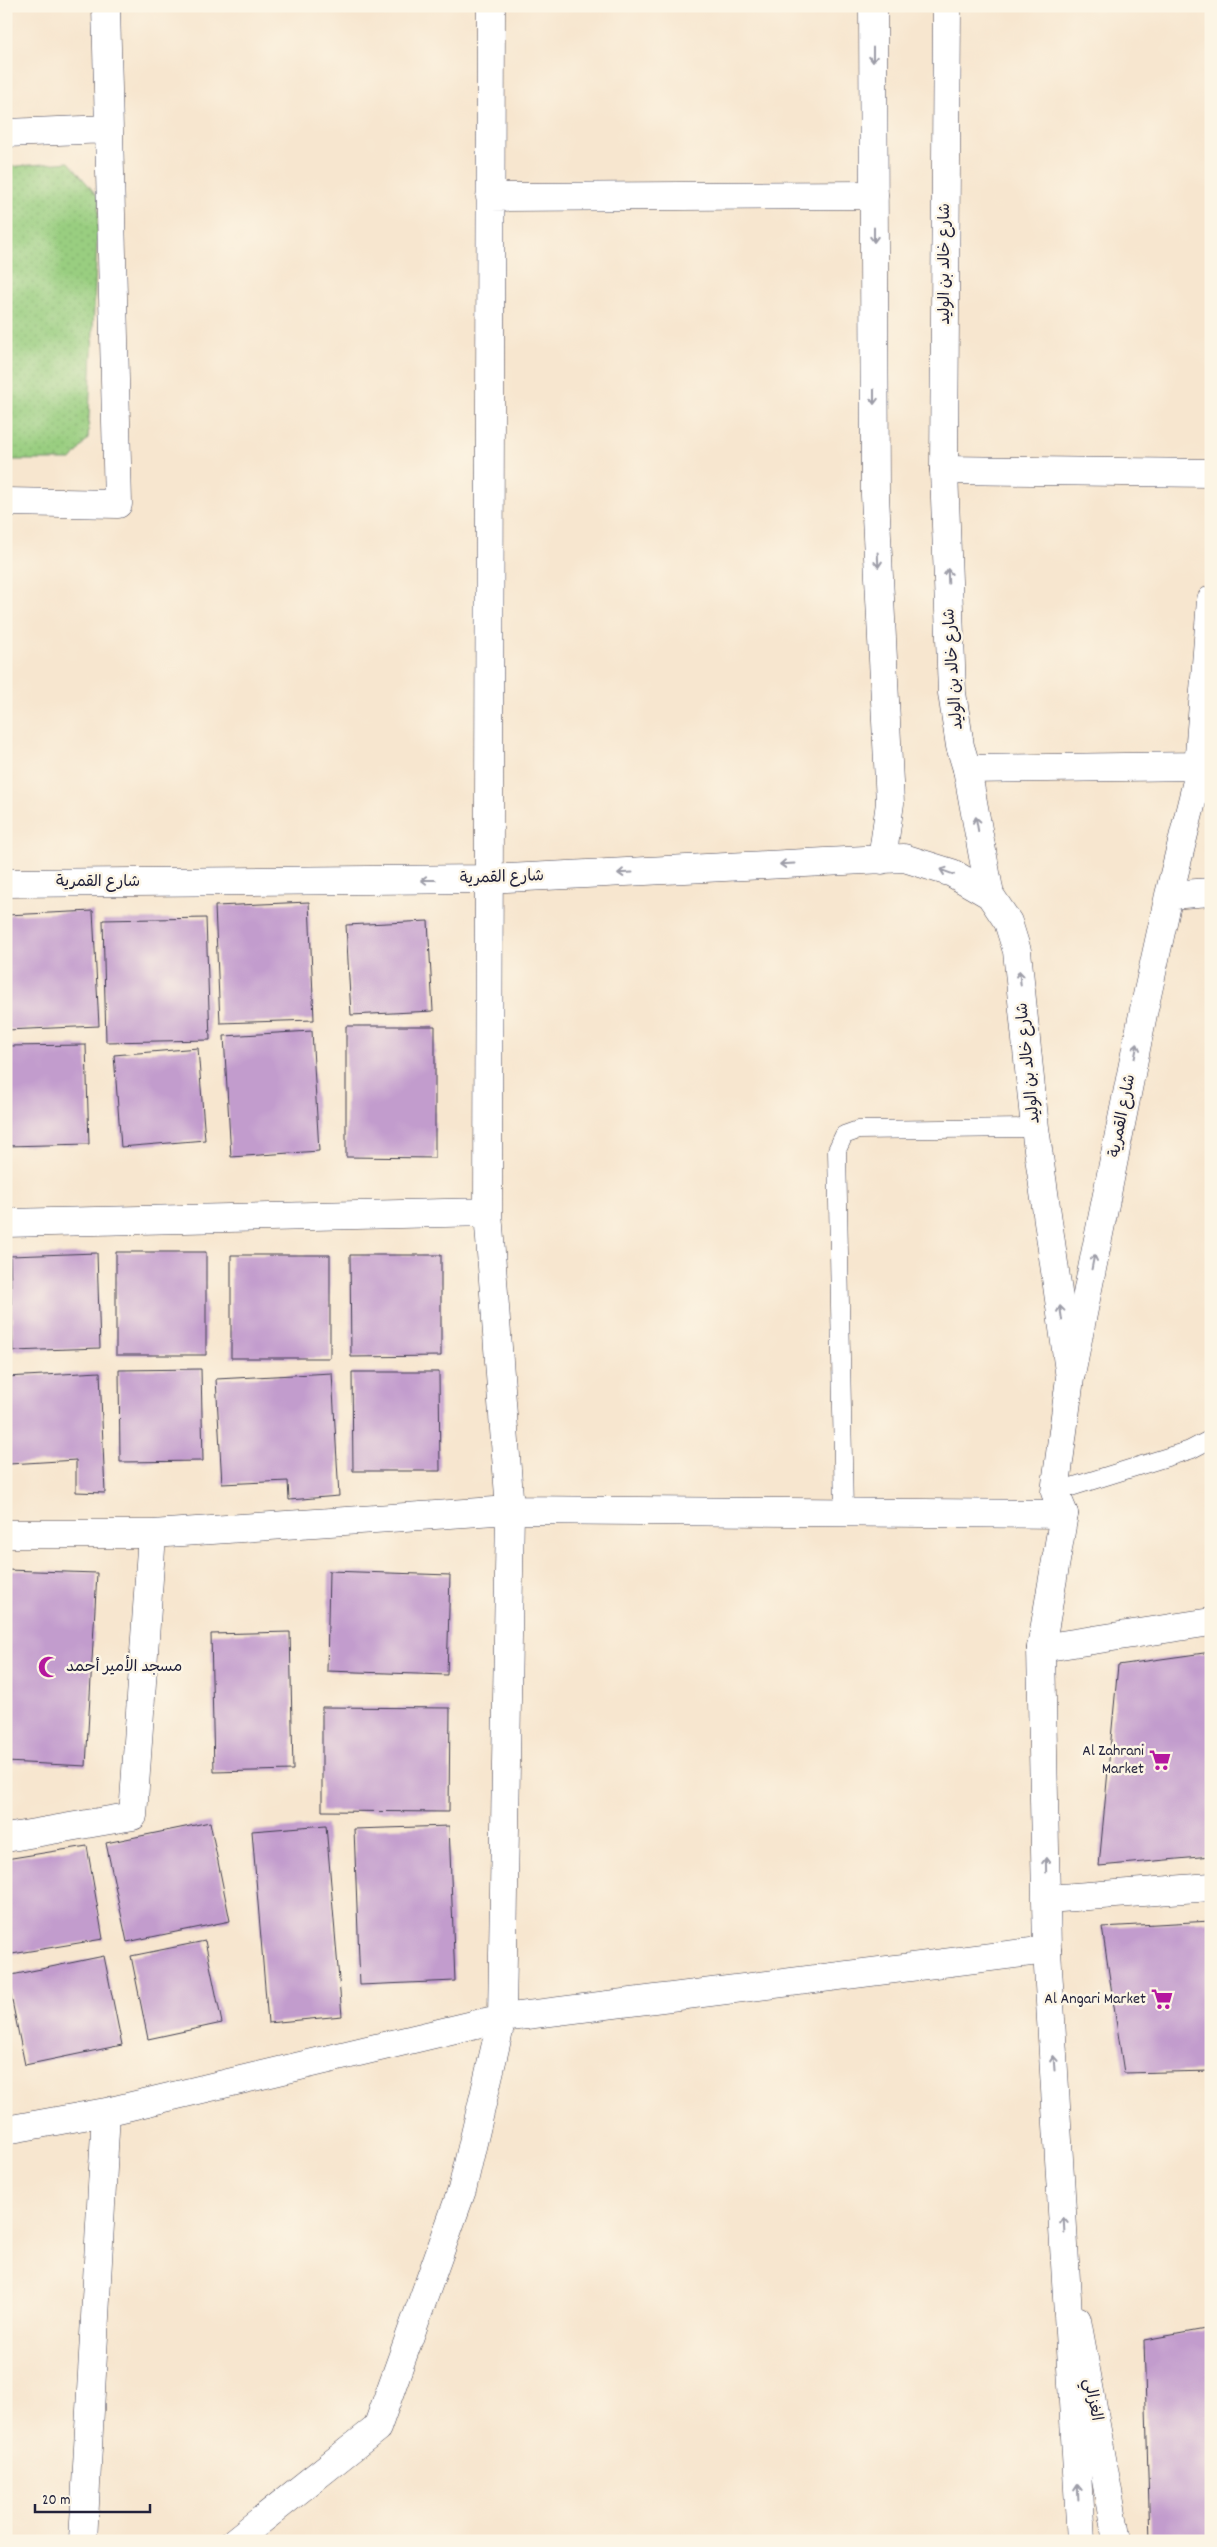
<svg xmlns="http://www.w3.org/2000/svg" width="1217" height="2547" font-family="Dekko,'Playpen Sans Arabic',sans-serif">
<defs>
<pattern id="park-dots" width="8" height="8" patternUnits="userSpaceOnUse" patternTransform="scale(1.25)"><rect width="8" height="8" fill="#99ce80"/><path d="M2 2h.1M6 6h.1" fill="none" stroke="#84b170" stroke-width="1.8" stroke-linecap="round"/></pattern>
</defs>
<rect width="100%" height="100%" fill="#fcf5e5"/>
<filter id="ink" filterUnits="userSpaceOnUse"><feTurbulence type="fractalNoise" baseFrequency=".02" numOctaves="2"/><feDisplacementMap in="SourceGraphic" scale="10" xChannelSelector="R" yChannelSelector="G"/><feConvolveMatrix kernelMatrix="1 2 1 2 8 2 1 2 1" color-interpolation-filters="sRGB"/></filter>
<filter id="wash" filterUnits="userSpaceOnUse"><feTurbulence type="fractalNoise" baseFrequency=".0096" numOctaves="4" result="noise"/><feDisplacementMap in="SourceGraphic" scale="20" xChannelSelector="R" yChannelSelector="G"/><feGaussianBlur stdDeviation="1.12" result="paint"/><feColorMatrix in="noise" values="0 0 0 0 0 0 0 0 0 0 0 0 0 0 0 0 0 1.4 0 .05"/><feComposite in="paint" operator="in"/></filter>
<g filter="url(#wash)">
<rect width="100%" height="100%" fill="#f7e6cf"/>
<path fill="url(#park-dots)" stroke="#5e785e" d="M69 162 99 198 88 439 71 460H6V167Z"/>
<g id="blocks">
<path fill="#c29ccd" d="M309 902 314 1020 220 1023 215 906Z
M93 911 99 1026 6 1030V915Z
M206 918 210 1040 106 1042 103 920Z
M428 921 433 1011 351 1015 346 925Z
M346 1026H435V1158L346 1157Z
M312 1031 319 1151 231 1157 224 1036Z
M86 1045 89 1144 6 1146V1046Z
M198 1048 205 1140 121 1147 114 1055Z
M116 1252H206V1355H116Z
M97 1253 100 1348 13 1351 10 1256Z
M231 1255H330V1358H231Z
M350 1255H441V1356L351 1357Z
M201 1369 203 1461 120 1462 119 1370Z
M100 1372 105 1493 76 1492V1460L9 1464 6 1377Z
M352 1372H439L440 1471H353Z
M332 1373 339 1496 289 1500 288 1481 222 1484 216 1379Z
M6 1570 97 1573 86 1766 6 1762Z
M329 1571 450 1575 447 1675 327 1671Z
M290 1632 293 1770 214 1772 211 1634Z
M1211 1652V1856L1099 1866 1118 1665Z
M322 1707 450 1708 449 1812 322 1811Z
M210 1822 230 1921 127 1942 106 1843Z
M326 1825 342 2016 268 2023 252 1831Z
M449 1826 455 1981 360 1985 354 1829Z
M87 1846 103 1939 6 1955V1859Z
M1211 1921V2071L1124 2073 1102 1927Z
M205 1941 222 2023 148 2039 131 1956Z
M104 1956 122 2045 25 2065 7 1976Z
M1211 2328V2541H1150L1144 2340Z"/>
</g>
</g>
<g filter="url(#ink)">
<use href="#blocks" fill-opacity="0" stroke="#423f51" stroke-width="1"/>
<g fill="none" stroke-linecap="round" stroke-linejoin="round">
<g stroke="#423f51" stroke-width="19">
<path id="lane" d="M1055 1492 1190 1450 1211 1439
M844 1512 837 1150 844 1135 858 1130 1035 1128"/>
</g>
<g stroke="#423f51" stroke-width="29">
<path id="street" d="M6 133 109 129
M490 197 874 195
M944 470 1211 473
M6 502 118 504 106 6
M967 769 1199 766
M1169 895 1211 892
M6 1223 488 1212
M1071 1374 1143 1014 1169 895 1197 781 1211 600
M6 1534H152L510 1510 1064 1514
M1041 1648 1211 1622
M6 1838 133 1816 152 1534
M1047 1899 1211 1887
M6 2130 106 2112 502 2018 1047 1950
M1077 2320 1117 2541
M83 2541 106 2112
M235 2541 377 2428 462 2190 502 2018 510 1510 488 1212 491 6"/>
</g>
<g stroke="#423f51" stroke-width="29">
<path id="secondary" d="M873 6 875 495 890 803 882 860
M947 6 944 470 952 693 960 746 967 769 990 895 1008 922 1017 951 1035 1128 1070 1378 1055 1492 1064 1514 1041 1648 1047 1950 1081 2541
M6 883 488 879 904 858 952 873 990 895"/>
</g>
<use href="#lane" stroke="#fff" stroke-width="18"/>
<use href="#street" stroke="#fff" stroke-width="28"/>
<use href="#secondary" stroke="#fff" stroke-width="28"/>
</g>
<defs><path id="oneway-shaft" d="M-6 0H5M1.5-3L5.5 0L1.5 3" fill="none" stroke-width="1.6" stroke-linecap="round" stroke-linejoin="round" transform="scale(1.25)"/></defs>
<g stroke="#9c9ca7">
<use href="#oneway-shaft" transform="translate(873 55) rotate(90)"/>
<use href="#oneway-shaft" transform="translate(874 235) rotate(90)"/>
<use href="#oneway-shaft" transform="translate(874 397) rotate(90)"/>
<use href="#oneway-shaft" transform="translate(878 560) rotate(87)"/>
<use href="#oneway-shaft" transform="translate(948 576) rotate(-92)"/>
<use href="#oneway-shaft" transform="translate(977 824) rotate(-100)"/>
<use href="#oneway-shaft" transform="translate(787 864) rotate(177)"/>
<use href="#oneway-shaft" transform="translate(947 872) rotate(-160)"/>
<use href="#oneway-shaft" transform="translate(625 873) rotate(177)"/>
<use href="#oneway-shaft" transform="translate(428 880) rotate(180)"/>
<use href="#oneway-shaft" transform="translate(1020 978) rotate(-96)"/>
<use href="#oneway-shaft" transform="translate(1136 1051) rotate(-79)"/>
<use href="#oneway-shaft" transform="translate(1093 1262) rotate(-79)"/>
<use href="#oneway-shaft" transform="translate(1061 1313) rotate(-98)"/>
<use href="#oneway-shaft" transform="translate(1046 1865) rotate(-91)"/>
<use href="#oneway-shaft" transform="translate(1054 2063) rotate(-94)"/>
<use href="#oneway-shaft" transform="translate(1064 2225) rotate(-93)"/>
<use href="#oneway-shaft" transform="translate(1078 2492) rotate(-93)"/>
</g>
</g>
<defs>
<g id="mosque-bare" transform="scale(1.725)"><path d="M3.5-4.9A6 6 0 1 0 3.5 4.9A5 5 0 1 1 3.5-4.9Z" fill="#b5179e" stroke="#fcf5e5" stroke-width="2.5" paint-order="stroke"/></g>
<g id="supermarket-bare" transform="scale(1.725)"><path d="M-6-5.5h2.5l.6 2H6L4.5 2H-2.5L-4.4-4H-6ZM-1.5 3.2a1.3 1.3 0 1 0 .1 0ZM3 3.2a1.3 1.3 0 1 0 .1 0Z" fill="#b5179e" stroke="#fcf5e5" stroke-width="2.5" paint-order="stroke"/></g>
</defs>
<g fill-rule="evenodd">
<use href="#mosque-bare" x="49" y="1667"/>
<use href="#supermarket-bare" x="1160" y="1760"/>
<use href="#supermarket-bare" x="1162" y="1999"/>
</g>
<g text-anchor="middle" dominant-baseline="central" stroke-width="5" stroke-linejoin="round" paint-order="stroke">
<g font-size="16" fill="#22223b" stroke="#fcf5e5">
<text transform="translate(945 264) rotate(-90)">شارع خالد بن الوليد</text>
<text transform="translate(954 669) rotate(-94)">شارع خالد بن الوليد</text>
<text transform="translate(502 878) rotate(-2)">شارع القمرية</text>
<text x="98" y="882">شارع القمرية</text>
<text transform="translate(1029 1063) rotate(-96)">شارع خالد بن الوليد</text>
<text transform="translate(1123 1116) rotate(-79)">شارع القمرية</text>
<text transform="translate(1092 2400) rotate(79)">الغزالي</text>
</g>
<g font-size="16" fill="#22223b" stroke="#fcf5e5" text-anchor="end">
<text x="66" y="1667" text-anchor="start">مسجد الأمير أحمد</text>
<text x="1144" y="1751">Al Zahrani<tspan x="1144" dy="18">Market</tspan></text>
<text x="1146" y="1999">Al Angari Market</text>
</g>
</g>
<rect width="1217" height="2547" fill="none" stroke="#fcf5e5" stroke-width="25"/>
<path d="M35 2504v8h115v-8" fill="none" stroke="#22223b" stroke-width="2.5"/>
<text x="42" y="2504" font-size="15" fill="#22223b" stroke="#fcf5e5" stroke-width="4" paint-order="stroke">20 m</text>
</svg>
